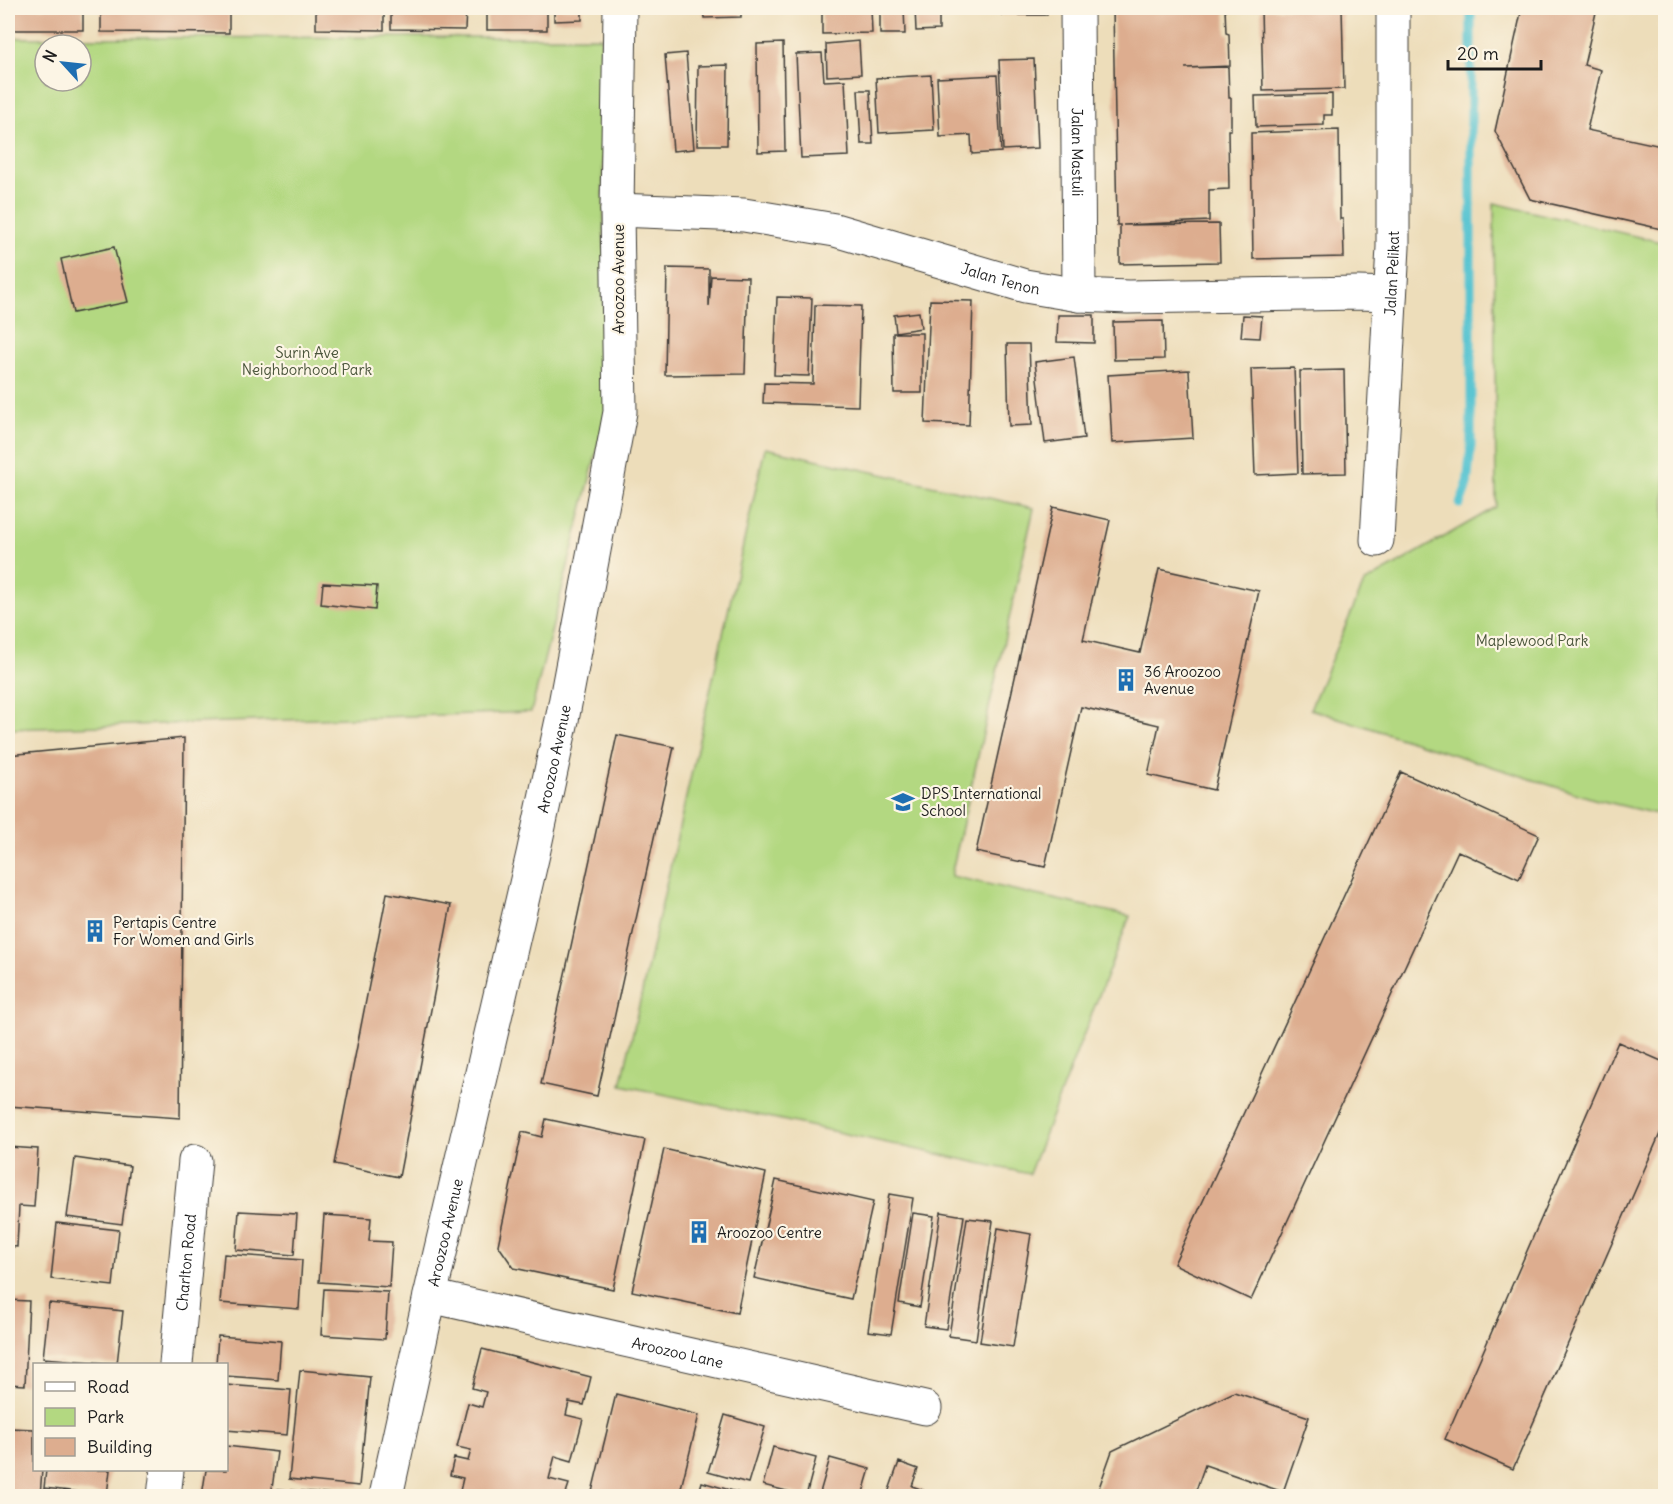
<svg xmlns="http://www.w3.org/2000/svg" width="1673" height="1504" font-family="Delius,sans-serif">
<rect width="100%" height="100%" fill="#fcf5e5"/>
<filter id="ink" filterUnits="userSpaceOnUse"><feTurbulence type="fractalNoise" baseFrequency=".0167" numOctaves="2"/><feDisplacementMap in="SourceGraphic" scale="12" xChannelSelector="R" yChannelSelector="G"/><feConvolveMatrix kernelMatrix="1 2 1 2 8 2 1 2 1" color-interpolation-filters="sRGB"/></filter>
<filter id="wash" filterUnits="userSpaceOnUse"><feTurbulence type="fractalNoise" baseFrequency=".008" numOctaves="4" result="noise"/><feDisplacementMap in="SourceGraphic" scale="24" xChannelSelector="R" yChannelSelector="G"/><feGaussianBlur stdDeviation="1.35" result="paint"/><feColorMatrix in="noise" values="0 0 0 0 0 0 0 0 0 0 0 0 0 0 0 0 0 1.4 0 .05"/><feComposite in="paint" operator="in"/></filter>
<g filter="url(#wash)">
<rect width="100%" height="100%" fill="#edddba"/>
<path fill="#b3d881" stroke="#687a4e" stroke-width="1.5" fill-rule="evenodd" d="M601 37 607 411 531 712 8 729V38ZM45 45H81V81H45Z
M1494 203 1665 243V816L1594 799 1310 709 1364 583 1496 507Z
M765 448 1034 508 951 876 1130 916 1029 1174 621 1085Z"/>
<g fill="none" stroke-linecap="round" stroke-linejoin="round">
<path stroke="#58c4d1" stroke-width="9" d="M1460 504 1467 485 1471 446V8"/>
</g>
<g id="blocks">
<path fill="#ddad8f" d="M8 8H83V30H8Z
M101 8H229V33L101 32Z
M316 8H384V30L316 29Z
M391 8H466L465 30 391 29Z
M487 8H547V30H487Z
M554 8H582V20L554 21Z
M703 8H741V17L704 18Z
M822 8H871L872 33 822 34Z
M880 8H904L905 34H880Z
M915 8H939V30L916 31Z
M1002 8H1047V15H1002Z
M1113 8H1225L1226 33 1229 34 1230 66 1185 68 1228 67 1229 98H1231V130H1228L1229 189 1209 190V221L1123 225 1219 224 1220 262 1120 264V225H1117Z
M1320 8H1342L1344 89 1263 91 1261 9Z
M1522 8H1597L1584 65 1601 70 1587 130 1666 147V230L1530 199 1495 131Z
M859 41 861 74 827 76 826 44Z
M783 43 785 151 758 152 757 44Z
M686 53 694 149 673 151 665 55Z
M822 53 824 81 845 80 849 156 801 158 796 54Z
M1034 59 1038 148 1003 150 999 60Z
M728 65 727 145H697L698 66Z
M1665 72H1666V93L1660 91Z
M931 75 934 130 879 133 876 78Z
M997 75 1001 152 972 154 971 135 940 137 937 78Z
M858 90H870L873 144H861Z
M1332 94V115H1324V125L1256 127 1255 96Z
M1339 130 1340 219H1343L1344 257 1253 259 1251 133Z
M114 247 128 302 73 313 61 259Z
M667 268 709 269V307L711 276 748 277 745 374 665 375Z
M777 297 812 298 809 376 774 375Z
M930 300 973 301 969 425 925 423Z
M815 305 861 306 858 406 763 403 764 383 813 384Z
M919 312 921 328 896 332 894 315Z
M1058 315H1094V343L1057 342Z
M1243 315 1262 316 1260 338 1241 337Z
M1163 321 1164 359 1114 360 1113 322Z
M893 333H922V393H894Z
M1007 344H1029L1032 425 1009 426Z
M1074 357 1084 438 1045 443 1035 362Z
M1294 368 1298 473 1255 475 1251 369Z
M1189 370 1193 438 1112 443 1108 375Z
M1344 370 1346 473 1302 474 1300 371Z
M1053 507 1110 520 1083 640 1140 653 1159 569 1259 591 1214 790 1148 775 1159 725 1081 707 1045 867 976 852Z
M323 583 377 586 375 610 321 604Z
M617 735 674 747 597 1096 541 1084Z
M184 738 180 1118 8 1106V755Z
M1401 772 1539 835 1519 879 1458 851 1251 1300 1174 1264Z
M387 893 451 905 399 1177 334 1164Z
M1618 1042 1666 1063V1120L1513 1469 1445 1439Z
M546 1119 645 1140 613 1289 514 1268 498 1245 522 1132 542 1137Z
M8 1147 38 1149 34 1207 19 1206 17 1247 8 1246Z
M664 1149 766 1173 737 1313 632 1291Z
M75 1158 130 1166 122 1224 67 1217Z
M776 1180 873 1202 851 1299 754 1278Z
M889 1194 913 1198 891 1334 868 1331Z
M239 1211 297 1214 294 1255 236 1250Z
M941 1212 964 1216 946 1329 924 1326Z
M913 1213 934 1216 920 1307 899 1303Z
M324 1215 371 1218 369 1241 392 1242 389 1287 319 1282Z
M967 1218 993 1221 976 1340 949 1336Z
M57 1223 119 1230 113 1286 51 1279Z
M998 1228 1031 1234 1013 1347 980 1342Z
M224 1254 302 1260 299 1309 220 1303Z
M324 1289 388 1292 385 1339 321 1335Z
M8 1300 29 1301 25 1385 8 1384Z
M49 1303 123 1311 117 1364 43 1358Z
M218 1336 281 1341 278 1380 226 1376V1364H216Z
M482 1349 591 1377 584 1405 569 1402 566 1415 583 1419 572 1461 555 1456 549 1479 569 1484 565 1496H483L460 1491 463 1478 450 1475 454 1458 468 1461 471 1450 457 1447 468 1403 482 1407 486 1392 472 1388Z
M45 1361 62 1363V1364H44Z
M300 1370 370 1377 359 1486 289 1479Z
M226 1385 291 1390 287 1435 226 1430Z
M1234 1392 1309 1417 1283 1492 1205 1465 1194 1496H1096L1112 1451Z
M616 1394 699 1415 679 1496H591Z
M725 1415 765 1427 748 1483 708 1472Z
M8 1428 34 1429V1470H42L40 1496H8Z
M226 1446 277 1452 271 1496H202L206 1470H226Z
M773 1447 816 1458 806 1496 763 1485Z
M830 1458 870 1469 862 1496H819Z
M899 1462 918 1469 912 1486 923 1490 920 1496H887Z
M46 1470H110L107 1495 44 1488Z
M702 1482 740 1493 739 1496H698Z
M278 1489 332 1494 331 1496H277Z
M48 1493 63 1495V1496H48Z"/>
</g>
</g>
<g filter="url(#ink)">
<use href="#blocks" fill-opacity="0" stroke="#3b3934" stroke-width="1.5"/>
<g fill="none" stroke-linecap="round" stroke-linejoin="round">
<g stroke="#3b3934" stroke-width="35">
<g id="street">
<path id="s1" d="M1077 8 1079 295"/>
<path id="s2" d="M617 210 744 215 835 230 1025 286 1079 295 1128 297 1358 293 1390 294"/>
<path id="s3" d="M1377 540 1393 247V8"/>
<path id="s4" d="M430 1296 925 1408"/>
<path id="s5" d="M176 1364 195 1161"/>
<path d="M164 1496 167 1470"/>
<path id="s6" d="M386 1496 430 1296 533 854 562 720 620 412 617 210 620 8"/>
</g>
</g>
<use href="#street" stroke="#fff" stroke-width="33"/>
</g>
</g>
<defs>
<g id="building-bare" transform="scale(1.8)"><path d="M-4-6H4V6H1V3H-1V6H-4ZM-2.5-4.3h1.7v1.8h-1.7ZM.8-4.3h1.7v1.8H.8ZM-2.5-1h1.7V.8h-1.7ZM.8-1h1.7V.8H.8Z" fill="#1f6fb2" stroke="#fcf5e5" stroke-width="2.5" paint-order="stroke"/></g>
<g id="school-bare" transform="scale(1.8)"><path d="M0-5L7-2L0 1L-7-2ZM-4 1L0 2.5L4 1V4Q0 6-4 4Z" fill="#1f6fb2" stroke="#fcf5e5" stroke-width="2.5" paint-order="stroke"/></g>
</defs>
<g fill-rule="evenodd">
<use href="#building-bare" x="1126" y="680"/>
<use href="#school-bare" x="903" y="802"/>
<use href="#building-bare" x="95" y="931"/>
<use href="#building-bare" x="699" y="1232"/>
</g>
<g text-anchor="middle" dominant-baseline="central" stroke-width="4.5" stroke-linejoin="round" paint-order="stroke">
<g font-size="15" fill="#1c1c1c" stroke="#fcf5e5">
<text stroke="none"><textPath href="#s1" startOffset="144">Jalan Mastuli</textPath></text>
<text stroke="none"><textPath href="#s3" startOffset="267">Jalan Pelikat</textPath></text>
<text stroke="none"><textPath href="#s2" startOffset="392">Jalan Tenon</textPath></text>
<text transform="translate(618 279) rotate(-90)">Aroozoo Avenue</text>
<text stroke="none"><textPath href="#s6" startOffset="756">Aroozoo Avenue</textPath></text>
<text stroke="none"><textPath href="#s6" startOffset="270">Aroozoo Avenue</textPath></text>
<text stroke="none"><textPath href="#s5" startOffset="102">Charlton Road</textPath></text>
<text stroke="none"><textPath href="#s4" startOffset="254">Aroozoo Lane</textPath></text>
</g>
<g font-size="15" fill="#49543a" stroke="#fcf5e5">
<text x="307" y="352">Surin Ave<tspan x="307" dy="17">Neighborhood Park</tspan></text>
<text x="1532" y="640">Maplewood Park</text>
</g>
<g font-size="15" fill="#1c1c1c" stroke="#fcf5e5" text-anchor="start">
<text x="1144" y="671">36 Aroozoo<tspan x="1144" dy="17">Avenue</tspan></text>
<text x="921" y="793">DPS International<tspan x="921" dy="17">School</tspan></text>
<text x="113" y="922">Pertapis Centre<tspan x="113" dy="17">For Women and Girls</tspan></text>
<text x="717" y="1232">Aroozoo Centre</text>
</g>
</g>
<rect width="1673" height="1504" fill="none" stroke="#fcf5e5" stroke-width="30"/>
<rect x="33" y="1363" width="195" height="108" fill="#fcf5e5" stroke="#a29e95" stroke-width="1.5"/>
<rect x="45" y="1382" width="30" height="9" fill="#ffffff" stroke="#a29e95" stroke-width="1.5"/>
<text x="87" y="1393" font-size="18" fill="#1c1c1c">Road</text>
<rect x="45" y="1408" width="30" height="18" fill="#b3d881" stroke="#a29e95" stroke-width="1.5"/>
<text x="87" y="1423" font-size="18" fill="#1c1c1c">Park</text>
<rect x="45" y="1438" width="30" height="18" fill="#ddad8f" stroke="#a29e95" stroke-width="1.5"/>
<text x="87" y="1453" font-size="18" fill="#1c1c1c">Building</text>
<g transform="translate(63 63) rotate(297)"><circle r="28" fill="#fcf5e5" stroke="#a29e95" stroke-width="1.5"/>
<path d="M0-4.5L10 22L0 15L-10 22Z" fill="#1f6fb2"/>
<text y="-9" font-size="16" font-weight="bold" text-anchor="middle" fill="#1c1c1c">N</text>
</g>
<path d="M1448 60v9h93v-9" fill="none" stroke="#1c1c1c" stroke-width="3"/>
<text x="1457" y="60" font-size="18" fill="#1c1c1c" stroke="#fcf5e5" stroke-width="4.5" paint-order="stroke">20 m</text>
</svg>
